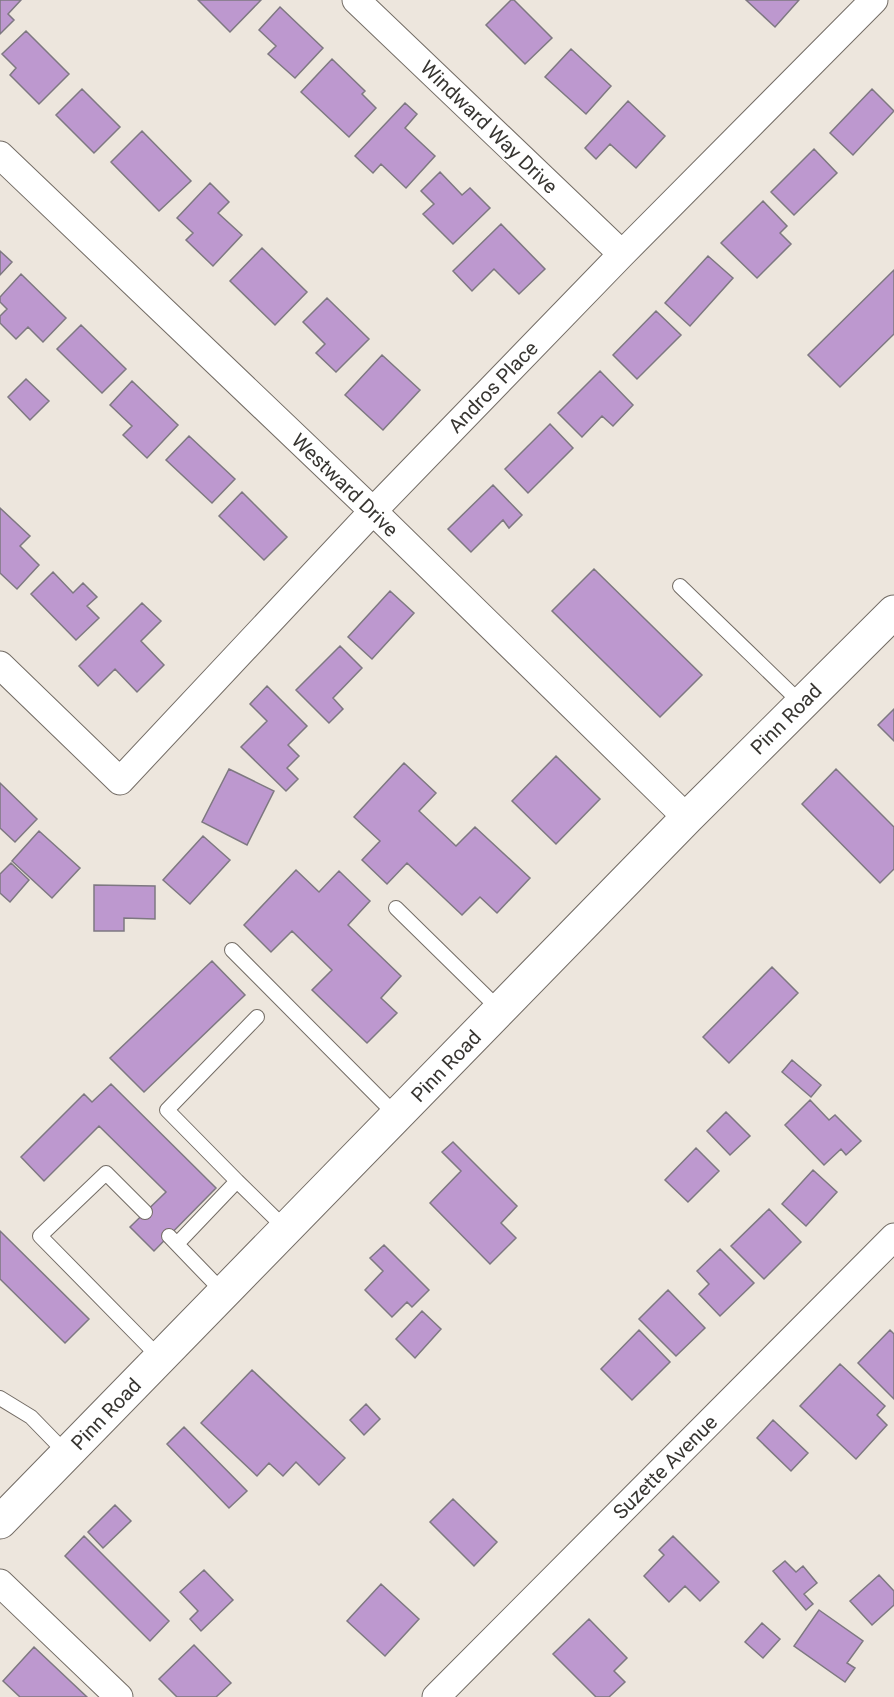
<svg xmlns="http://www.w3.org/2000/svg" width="894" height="1697" font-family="Roboto,sans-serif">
<rect width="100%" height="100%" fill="#ede6dd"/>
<path fill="#bd98cf" stroke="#7e7881" stroke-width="1.5" d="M0 0H21L8 14 14 20 0 34Z
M198 0H261L230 32Z
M511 0H514L552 38 525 64 486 25Z
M746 0H799L775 27Z
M280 7 323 48 295 78 268 54 276 46 259 30Z
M26 31 69 74 39 104 10 75 16 68 2 54Z
M571 49 611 86 586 114 545 77Z
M332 59 365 91 362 94 376 108 349 137 301 92Z
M82 89 120 127 94 153 56 115Z
M872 89 894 111 853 155 830 133Z
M628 101 665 136 636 168 610 144 596 159 585 148Z
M405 103 417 114 405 128 435 156 406 188 381 164 373 173 355 156Z
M142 131 191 181 159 211 111 162Z
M814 149 837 173 794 215 771 192Z
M440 172 462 195 470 188 490 208 453 244 423 214 434 204 421 191Z
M210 183 229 202 218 213 242 235 213 266 186 240 193 233 177 218Z
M763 201 787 226 780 233 791 244 757 278 721 243Z
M501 224 545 269 519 294 494 269 472 291 453 271Z
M262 248 307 292 275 325 230 281Z
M0 251 12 262 0 275Z
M708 256 733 278 690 326 665 303Z
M894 270V334L840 387 808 355Z
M21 274 66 318 43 342 28 327 16 339 0 323V316L7 309 0 302V297Z
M327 298 369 339 336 372 316 353 325 344 303 322Z
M656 311 681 335 637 379 613 355Z
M81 325 126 369 102 393 57 349Z
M382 355 420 390 383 430 345 395Z
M600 371 633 405 613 426 602 416 582 437 558 413Z
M26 379 49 401 30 420 8 397Z
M132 381 178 425 147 458 123 435 132 426 110 405Z
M550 424 573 448 528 493 505 469Z
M189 436 235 479 212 503 166 460Z
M493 485 522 515 509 528 503 520 471 552 448 529Z
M242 492 287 537 264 560 219 516Z
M0 508 30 536 20 546 39 565 17 589 0 573Z
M594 569 702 675 660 717 552 611Z
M53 572 73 593 83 583 97 597 87 606 99 618 76 640 31 594Z
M390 591 414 613 372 659 348 637Z
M142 603 161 621 141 641 164 665 137 692 115 669 98 686 79 666Z
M340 646 362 668 333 698 343 709 329 723 296 690Z
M267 686 307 726 288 745 299 756 287 768 298 779 286 791 241 747 267 721 250 704Z
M894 709V741L878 725Z
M556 756 600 799 556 844 512 801Z
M404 763 436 793 419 811 456 846 475 827 530 878 497 913 480 897 462 915 407 863 387 884 362 860 380 841 354 817Z
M229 769 274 791 247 845 202 822Z
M836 769 894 827V869L880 883 802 804Z
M0 783 37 819 15 842 0 828Z
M39 831 80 868 52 898 12 861Z
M203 836 230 860 190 904 163 880Z
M11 863 29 880 10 902 0 893V874Z
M296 870 319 892 339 871 370 901 348 925 401 976 381 998 397 1013 367 1043 312 990 332 970 292 931 271 952 244 925Z
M94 885 155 886V919L124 918V931H94Z
M212 961 245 995 144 1092 110 1058Z
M772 967 798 993 729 1063 703 1037Z
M792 1060 821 1085 811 1097 782 1072Z
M111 1084 216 1188 154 1251 130 1227 166 1192 99 1126 44 1181 21 1157 84 1094 92 1102Z
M810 1100 829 1120 835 1115 861 1141 846 1155 841 1149 824 1165 785 1125Z
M726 1112 750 1136 730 1155 707 1131Z
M453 1142 517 1206 501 1223 516 1238 490 1264 430 1203 461 1171 442 1152Z
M696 1148 719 1171 688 1202 665 1180Z
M813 1170 837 1192 806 1226 782 1204Z
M769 1209 801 1242 764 1279 731 1246Z
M0 1231 89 1319 65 1343 0 1279Z
M384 1245 429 1290 412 1307 407 1302 392 1317 365 1290 383 1271 370 1258Z
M720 1249 754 1283 720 1316 699 1294 709 1284 697 1271Z
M668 1290 705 1328 676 1356 639 1319Z
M422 1311 441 1329 415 1358 396 1339Z
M639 1330 670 1362 632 1400 601 1369Z
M890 1330 894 1334V1399L858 1363Z
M840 1364 885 1406 877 1415 887 1425 856 1459 800 1406Z
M252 1370 345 1458 319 1485 296 1462 283 1476 269 1463 257 1476 201 1423Z
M366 1404 380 1419 364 1435 350 1420Z
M773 1420 808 1453 791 1471 757 1438Z
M184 1427 247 1491 229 1508 167 1444Z
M453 1499 497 1542 474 1566 430 1522Z
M115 1505 131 1521 103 1548 88 1532Z
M84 1536 169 1621 150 1641 65 1556Z
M673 1536 719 1582 700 1601 685 1586 669 1602 644 1576 664 1555 659 1550Z
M785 1561 796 1572 803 1566 817 1583 804 1594 813 1604 806 1610 773 1571Z
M204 1570 233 1600 201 1631 190 1619 198 1611 180 1592Z
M879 1575 894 1591V1605L872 1625 850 1601Z
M381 1584 419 1619 385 1656 347 1621Z
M819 1610 863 1641 847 1663 855 1668 845 1682 794 1646Z
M589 1619 627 1658 614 1671 625 1682 609 1697H596L553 1654Z
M762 1623 780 1639 763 1658 745 1642Z
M194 1645 231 1683 216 1697H177L159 1679Z
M34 1647 87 1697H20L3 1681Z"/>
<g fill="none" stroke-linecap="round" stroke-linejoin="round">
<g stroke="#736c65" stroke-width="16">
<path id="service" d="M680 586 801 703
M396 908 500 1010
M232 950 397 1116
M237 1181 286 1229
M145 1212 106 1173 40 1236 160 1358
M169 1236 224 1293
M177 1244 237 1181 167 1110 257 1017
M0 1398 31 1417 67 1454"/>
</g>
<g stroke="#736c65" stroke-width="29">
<path id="minor" d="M356 0 622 254
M0 155 373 511 687 818
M0 665 120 781 373 511 622 254 874 0
M0 1583 119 1697
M436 1697 894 1237"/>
</g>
<g stroke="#736c65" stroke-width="35">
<path id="tertiary" d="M0 1522 687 818 894 612"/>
</g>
<use href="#service" stroke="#fff" stroke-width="14"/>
<use href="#minor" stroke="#fff" stroke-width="27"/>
<use href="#tertiary" stroke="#fff" stroke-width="33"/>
</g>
<g text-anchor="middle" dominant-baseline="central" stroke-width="4.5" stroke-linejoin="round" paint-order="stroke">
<g font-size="20" fill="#373531" stroke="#fff">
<text transform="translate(489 127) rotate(44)">Windward Way Drive</text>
<text transform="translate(493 387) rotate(-46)">Andros Place</text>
<text transform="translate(345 485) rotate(44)">Westward Drive</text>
<text transform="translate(786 719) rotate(-45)">Pinn Road</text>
<text transform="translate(446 1066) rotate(-46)">Pinn Road</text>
<text transform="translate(106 1414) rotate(-46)">Pinn Road</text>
<text transform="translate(665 1467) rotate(-45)">Suzette Avenue</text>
</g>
</g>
</svg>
